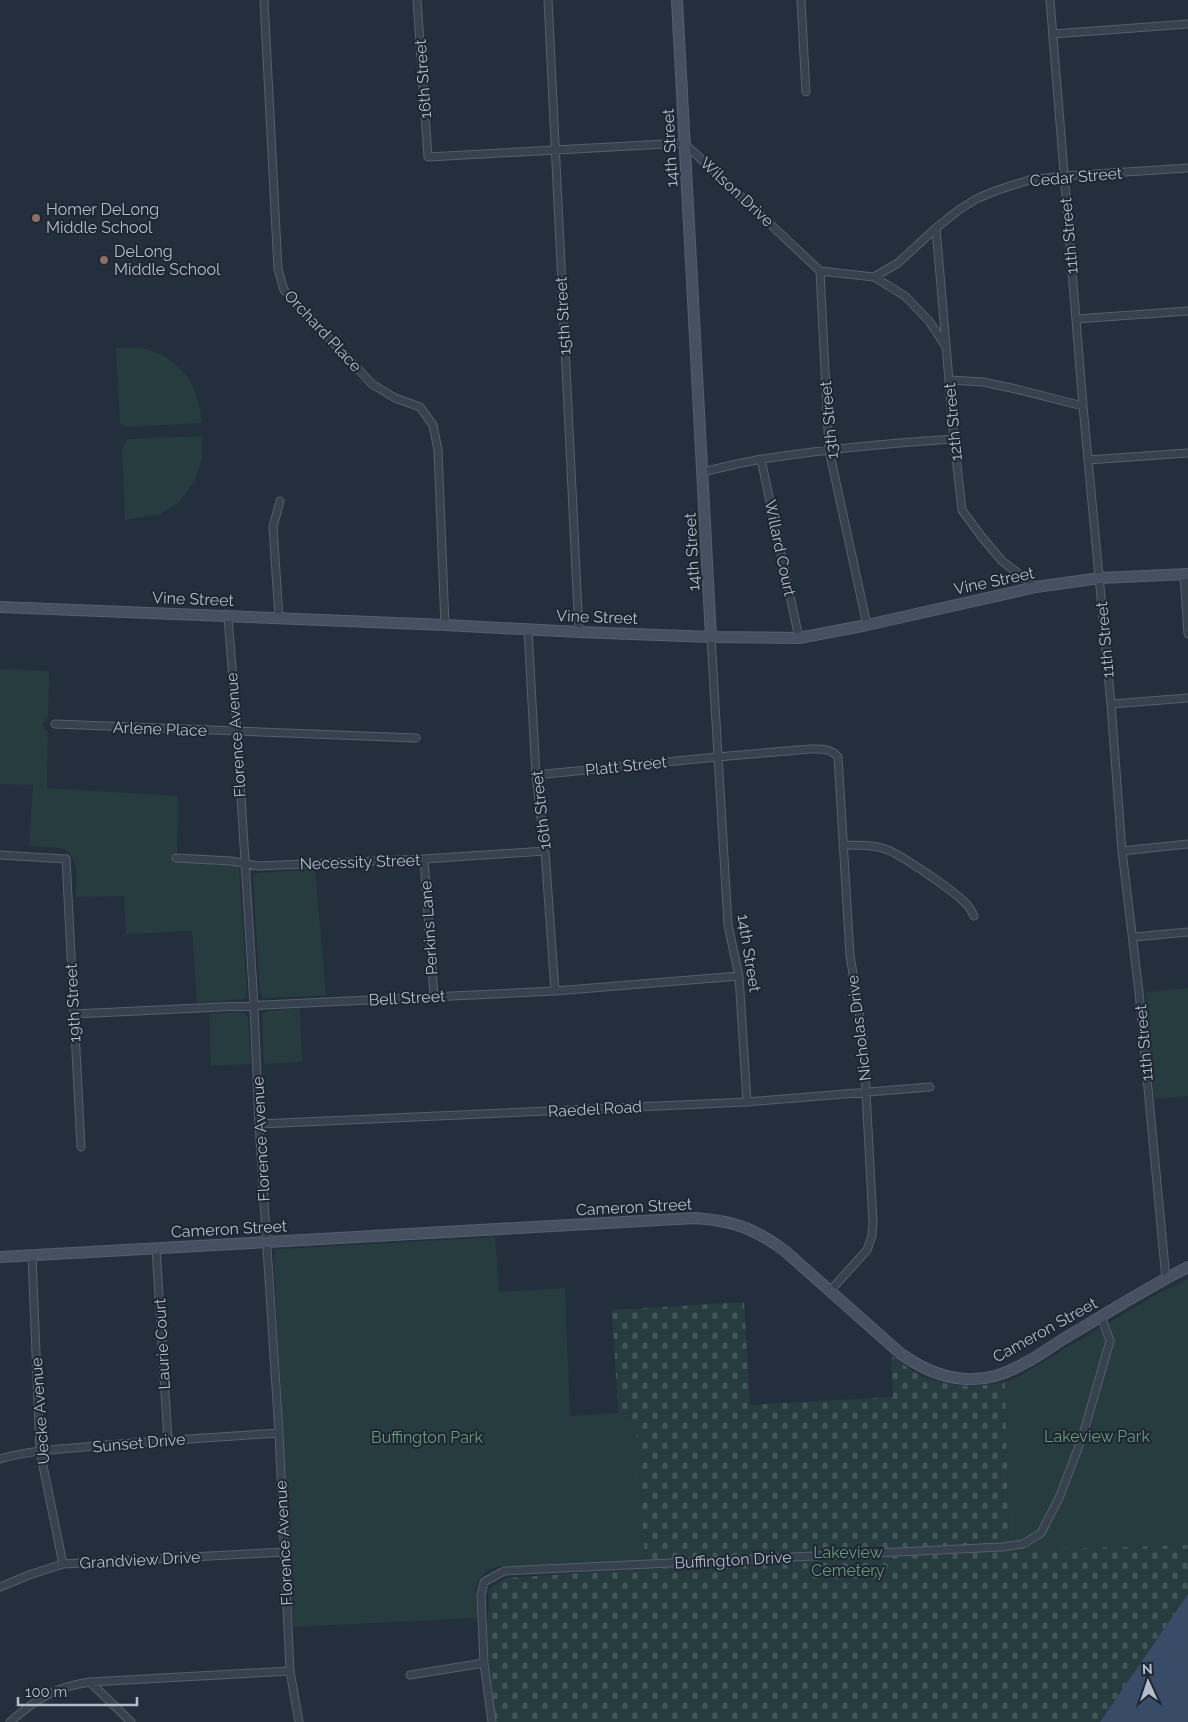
<svg xmlns="http://www.w3.org/2000/svg" width="1188" height="1722" font-family="Raleway,sans-serif">
<defs>
<pattern id="cemetery-stones" width="16" height="16" patternUnits="userSpaceOnUse" patternTransform="scale(1.25)"><rect width="16" height="16" fill="#263c3f"/><path d="M2 7V4a2 2 0 0 1 4 0v3zM10 15v-3a2 2 0 0 1 4 0v3z" fill="#435659"/></pattern>
</defs>
<rect width="100%" height="100%" fill="#242f3e"/>
<path fill="#263c3f" d="M116 348C122 348 129 347 135 348 160 349 184 366 194 389 199 399 200 412 202 423L126 427 120 423Z
M202 436V459L194 482 179 502 160 514 125 520 122 448 128 439Z
M0 669 49 671 48 715 43 724 44 729 48 732 47 788 178 796 177 855 231 864 239 868 247 993 244 999 197 1003 192 931 126 934 124 896 76 897C76 881 80 855 62 848L29 846 33 785 0 784Z
M315 869 326 995 263 998 260 993 259 980 253 876 258 873Z
M1188 988V1096L1155 1099 1151 1067 1146 992Z
M300 1008 302 1062 264 1064 262 1014 268 1011Z
M239 1012 244 1013 248 1017 251 1064 211 1066 209 1014Z
M495 1237 499 1292 565 1288 570 1416 618 1413 619 1423H636L645 1562 579 1566H500L488 1570 478 1580 476 1590 477 1618 293 1627 274 1261 275 1251 279 1249Z
M1188 1279V1545L1009 1550 1005 1382 1019 1376 1157 1294Z"/>
<path fill="url(#cemetery-stones)" d="M744 1302 750 1405 893 1397 891 1355C926 1385 961 1391 1005 1382L1009 1550 1188 1545V1594L1100 1722H495L487 1642 489 1589 505 1578 641 1569 645 1563 636 1423H619L612 1310Z"/>
<path fill="#394c67" d="M1188 1594V1722H1100Z"/>
<g fill="none" stroke-linecap="round" stroke-linejoin="round">
<g stroke="#565f6c" stroke-width="9">
<path id="street" d="M264 0 278 269 284 290 372 384 395 398 420 407 433 425 438 450 445 625
M417 0 428 157 684 143 820 271 874 277 905 296 929 321 945 345
M548 0 579 632
M801 0 806 92
M1050 0 1083 406 1111 704 1122 851 1139 992 1166 1279
M1053 34 1188 24
M936 228 954 439 962 510 981 536 1002 561 1036 587
M820 271 829 450 867 625
M874 277 898 263 936 228 960 209 978 198 998 190 1029 180 1064 176 1188 168
M1076 319 1188 311
M949 380 983 382 1016 389 1083 406
M761 459 799 638
M1088 460 1188 453
M703 472C723 467 743 462 763 459 827 449 890 443 954 439
M1184 575 1188 634
M228 616 237 732 254 1006 259 1124 279 1433 290 1671 299 1722
M279 618 273 527 280 501
M528 629 536 775 545 851 555 991
M711 637 728 925 739 976 747 1102
M1111 704 1188 698
M55 724 416 738
M536 775 717 757 810 749C821 749 830 748 838 757L850 955 863 1037 873 1222 872 1236 867 1250 830 1291
M843 845C857 846 872 844 885 849 899 853 959 894 968 906 970 908 972 912 974 916
M1122 851 1188 844
M0 855 66 859 81 1147
M176 858 231 861 258 866 424 859 545 851
M424 859 434 996
M1134 937 1188 932
M74 1014 555 991 739 976
M259 1124 747 1102 930 1087
M156 1248 168 1440
M32 1255 40 1451 63 1564
M0 1459C30 1450 63 1449 95 1446 156 1441 217 1437 279 1433
M0 1587 29 1575 63 1564 284 1552
M410 1675 484 1663
M90 1682 131 1722
M10 1722C36 1699 55 1687 90 1682L290 1671
M492 1722 484 1663 481 1595 484 1582 504 1571 1002 1547 1023 1544 1041 1533 1059 1498 1082 1438 1110 1341 1101 1316"/>
</g>
<g stroke="#565f6c" stroke-width="12">
<path id="secondary" d="M677 0 711 637
M0 607 445 625 579 632 711 637 799 638 867 625 1036 587 1100 578 1188 574
M0 1257 695 1218C734 1221 754 1228 785 1251L901 1354C928 1373 961 1385 995 1376 1020 1369 1043 1352 1065 1338 1106 1314 1146 1288 1188 1267"/>
</g>
<use href="#street" stroke="#38414e" stroke-width="7"/>
<use href="#secondary" stroke="#465061" stroke-width="10"/>
</g>
<g fill="#8d6e63" stroke="#1d2633" stroke-width="2">
<circle cx="36" cy="218" r="5"/>
<circle cx="104" cy="260" r="5"/>
</g>
<g text-anchor="middle" dominant-baseline="central" stroke-width="4" stroke-linejoin="round" paint-order="stroke">
<g font-size="16" fill="#b4bcc9" stroke="#1d2633">
<text transform="translate(423 79) rotate(-94)">16th Street</text>
<text transform="translate(670 148) rotate(-93)">14th Street</text>
<text transform="translate(1076 177) rotate(-5)">Cedar Street</text>
<text transform="translate(737 192) rotate(43)">Wilson Drive</text>
<text transform="translate(1069 236) rotate(-95)">11th Street</text>
<text transform="translate(563 316) rotate(-93)">15th Street</text>
<text transform="translate(323 331) rotate(47)">Orchard Place</text>
<text transform="translate(829 420) rotate(-95)">13th Street</text>
<text transform="translate(953 422) rotate(-95)">12th Street</text>
<text transform="translate(780 548) rotate(78)">Willard Court</text>
<text transform="translate(692 552) rotate(-93)">14th Street</text>
<text transform="translate(994 581) rotate(-12)">Vine Street</text>
<text transform="translate(193 599) rotate(2)">Vine Street</text>
<text transform="translate(597 617) rotate(2)">Vine Street</text>
<text transform="translate(1105 640) rotate(-95)">11th Street</text>
<text transform="translate(160 729) rotate(2)">Arlene Place</text>
<text transform="translate(236 735) rotate(-94)">Florence Avenue</text>
<text transform="translate(626 766) rotate(-6)">Platt Street</text>
<text transform="translate(541 810) rotate(-96)">16th Street</text>
<text transform="translate(360 862) rotate(-2)">Necessity Street</text>
<text transform="translate(429 928) rotate(-94)">Perkins Lane</text>
<text transform="translate(749 953) rotate(81)">14th Street</text>
<text transform="translate(407 998) rotate(-3)">Bell Street</text>
<text transform="translate(73 1003) rotate(-93)">19th Street</text>
<text transform="translate(859 1028) rotate(-97)">Nicholas Drive</text>
<text transform="translate(1144 1043) rotate(-95)">11th Street</text>
<text transform="translate(595 1109) rotate(-3)">Raedel Road</text>
<text transform="translate(261 1139) rotate(-93)">Florence Avenue</text>
<text transform="translate(634 1207) rotate(-3)">Cameron Street</text>
<text transform="translate(229 1229) rotate(-3)">Cameron Street</text>
<text transform="translate(1045 1330) rotate(-29)">Cameron Street</text>
<text transform="translate(162 1344) rotate(-93)">Laurie Court</text>
<text transform="translate(40 1411) rotate(-94)">Uecke Avenue</text>
<text transform="translate(139 1443) rotate(-5)">Sunset Drive</text>
<text transform="translate(284 1543) rotate(-93)">Florence Avenue</text>
<text transform="translate(140 1560) rotate(-3)">Grandview Drive</text>
<text transform="translate(733 1560) rotate(-3)">Buffington Drive</text>
</g>
<g font-size="16" fill="#b4bcc9" stroke="#1d2633" text-anchor="start">
<text x="46" y="209">Homer DeLong<tspan x="46" dy="18">Middle School</tspan></text>
<text x="114" y="251">DeLong<tspan x="114" dy="18">Middle School</tspan></text>
</g>
<g font-size="16" fill="#6b9a76" stroke="#1d2633">
<text x="1097" y="1436">Lakeview Park</text>
<text x="427" y="1437">Buffington Park</text>
<text x="848" y="1552">Lakeview<tspan x="848" dy="18">Cemetery</tspan></text>
</g>
</g>
<g transform="translate(1148 1682) rotate(357)" stroke="#1d2633" stroke-width="4" paint-order="stroke">
<path d="M0-4L9 19L0 12L-9 19Z" fill="#b4bcc9"/>
<text y="-8" font-size="14" font-weight="bold" text-anchor="middle" fill="#b4bcc9">N</text>
</g>
<path d="M18 1697v8h119v-8" fill="none" stroke="#b4bcc9" stroke-width="2.5"/>
<text x="25" y="1697" font-size="15" fill="#b4bcc9" stroke="#1d2633" stroke-width="4" paint-order="stroke">100 m</text>
</svg>
